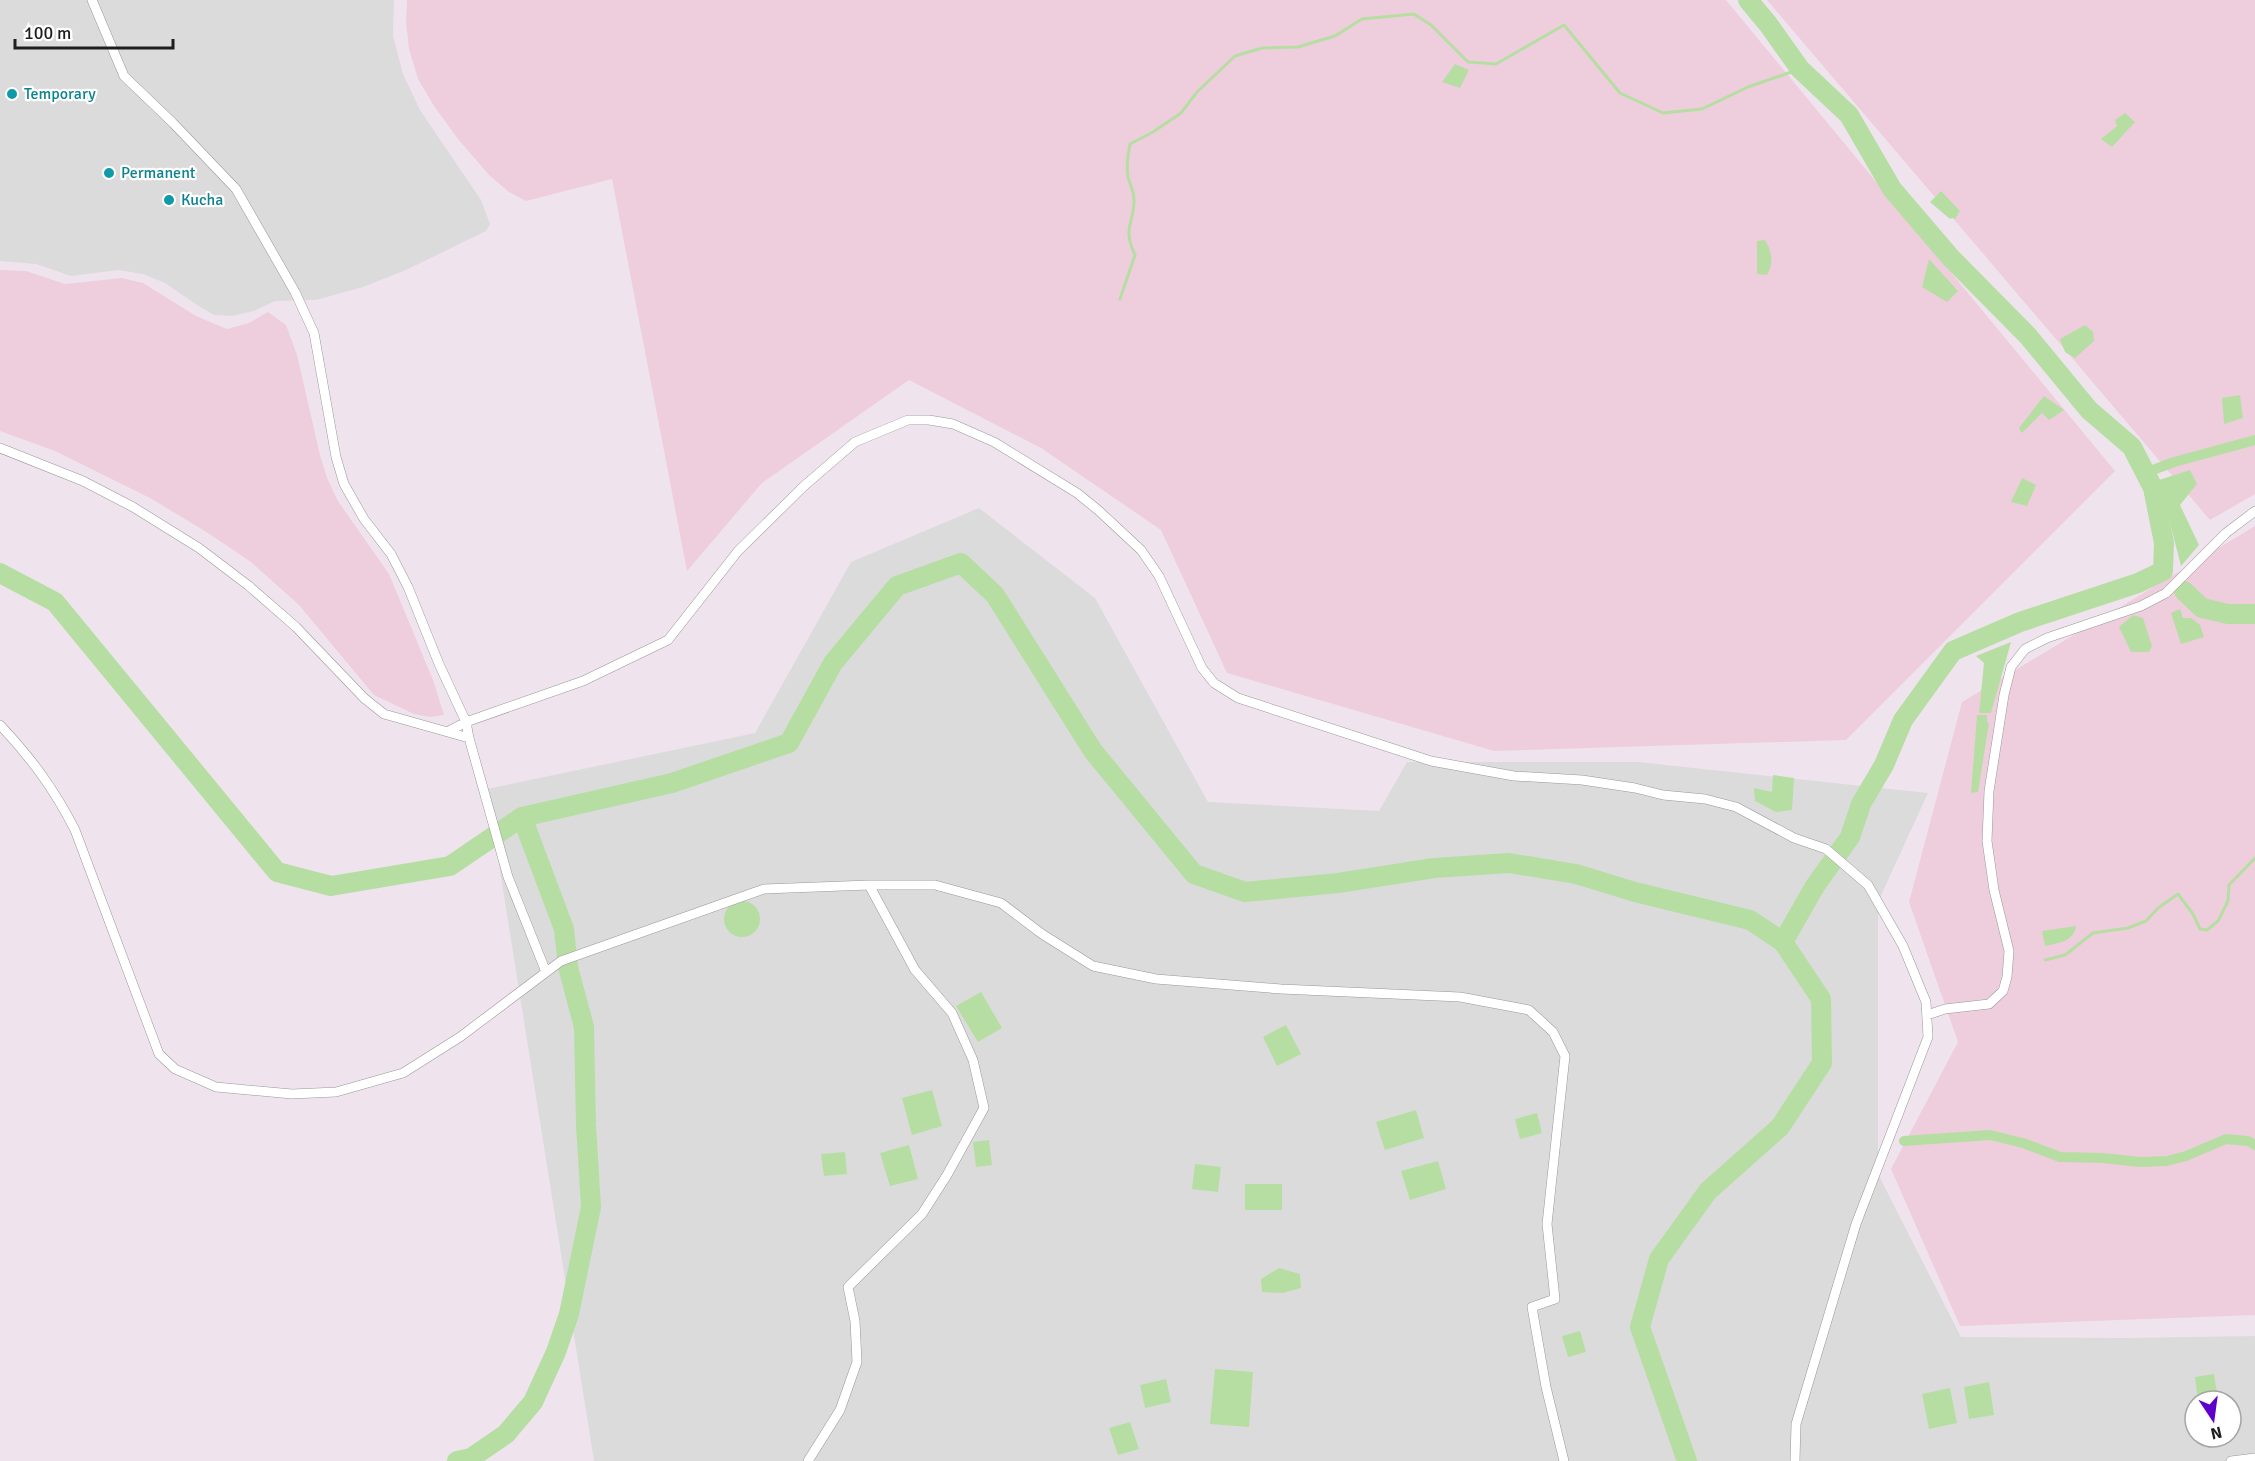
<svg xmlns="http://www.w3.org/2000/svg" width="2255" height="1461" font-family="Signika,sans-serif">
<rect width="100%" height="100%" fill="#efe4ee"/>
<path fill="#dbdbdc" fill-rule="evenodd" d="M0 0H394L393 36 403 74 420 110 481 200 490 224 486 231 406 270 363 287 316 300 275 301 254 311 232 316 214 315 197 305 165 283 143 274 118 270 71 276 36 264 0 261Z
M979 508 1095 598 1208 802 1379 811 1407 762H1638L1928 793 1878 902V1174L1961 1337 2126 1338 2255 1336V1461H594L487 789 755 733 851 562ZM2195 1401H2231V1437H2195Z"/>
<path fill="#eecedd" d="M407 0H1726L2115 471 1846 740 1494 751 1227 673 1161 530 1041 448 909 380 762 483 687 571 612 179 526 201 509 192 490 176 458 139 434 106 418 79 409 49 406 22Z
M1767 0H2255V494L2210 520Z
M0 270 26 271 65 284 122 278 143 283 196 316 227 329 249 323 268 312 286 325 297 355 320 455 327 478 338 501 389 574 433 680 444 715 430 717 414 714 374 695 299 605 251 562 208 533 150 498 55 451 0 431Z
M2255 526V1315L1960 1326 1891 1169 1958 1042 1909 902 1962 702Z"/>
<path fill="#b6dea3" d="M1455 64 1469 70 1460 88 1442 82Z
M2125 113 2135 122 2112 147 2101 139 2117 126 2115 120Z
M1941 191 1960 211 1955 219 1952 218 1950 219 1930 202Z
M1765 240C1772 251 1774 263 1767 275L1757 274V241Z
M1929 259 1958 291 1947 302 1922 287Z
M2085 325 2093 332 2094 341 2075 358 2065 352 2060 339Z
M2240 395 2243 418 2224 424 2222 398Z
M2044 396 2064 410 2049 420 2042 413 2022 433 2019 428Z
M2190 470 2197 484 2180 505 2199 545 2181 566 2159 480Z
M2022 478 2036 485 2027 506 2011 502Z
M2180 609 2183 618H2191L2200 625 2204 637 2181 644 2171 613Z
M2133 615 2143 618 2152 646 2149 652H2131L2119 627Z
M2011 642 1991 713H1979L1984 663 1976 656Z
M1977 715H1987V722L1989 723 1978 792 1971 793Z
M1773 775 1794 778 1792 810 1776 812 1755 801 1754 788 1772 792Z
M724 919a18 18 0 1 1 36 0a18 18 0 1 1-36 0Z
M2076 926C2074 942 2058 943 2045 946L2042 931Z
M981 992 1002 1028 978 1042 956 1006Z
M1286 1025 1301 1054 1277 1066 1263 1037Z
M932 1090 942 1126 912 1135 902 1098Z
M1416 1110 1424 1138 1385 1150 1376 1122Z
M1537 1113 1542 1133 1520 1139 1515 1119Z
M989 1140 992 1165 976 1167 973 1142Z
M909 1145 918 1179 890 1186 880 1153Z
M845 1152 847 1174 824 1176 821 1154Z
M1438 1161 1446 1189 1410 1200 1401 1171Z
M1195 1164 1221 1167 1218 1192 1192 1189Z
M1245 1184H1282V1210H1245Z
M1279 1268 1300 1274 1301 1288 1283 1293 1262 1292 1261 1279Z
M1580 1331 1586 1352 1568 1357 1562 1336Z
M1215 1369 1253 1372 1249 1427 1210 1424Z
M2214 1374 2218 1399 2198 1401 2195 1377Z
M1166 1379 1171 1402 1145 1408 1140 1385Z
M1989 1382 1994 1415 1969 1419 1964 1387Z
M1950 1388 1957 1423 1929 1429 1922 1394Z
M1130 1422 1139 1449 1118 1455 1109 1428Z"/>
<g fill="none" stroke-linecap="round" stroke-linejoin="round">
<path stroke="#b6dea3" stroke-width="3" d="M1120 299 1135 255C1122 228 1134 224 1134 200 1134 191 1130 185 1128 177 1126 166 1128 154 1130 144L1153 132 1181 113 1197 92 1235 56 1262 48 1298 47 1335 36 1362 19 1414 14 1431 25 1468 62 1496 64 1564 25 1620 93 1663 113 1702 109 1748 87 1800 69
M2045 960 2065 955 2093 933 2128 928 2146 921 2158 908 2178 894 2193 914 2200 929 2207 930 2218 921 2228 901 2229 885 2255 858"/>
<path stroke="#b6dea3" stroke-width="10" d="M2145 473 2174 462 2255 440
M1904 1141 1990 1135 2023 1143 2060 1157 2103 1158 2140 1162 2167 1161 2186 1156 2226 1139 2248 1141 2255 1145"/>
<path stroke="#b6dea3" stroke-width="20" d="M1748 0 1768 24 1800 69 1849 115 1892 189 1951 258 2028 336 2089 410 2132 447 2153 488 2164 543 2163 571 2138 583 2020 622 1953 651 1903 720 1884 765 1861 804 1850 837 1815 886 1783 942
M0 573 55 602 277 872 331 886 450 866 522 817 672 783 789 743 833 663 897 586 961 563 995 595 1093 751 1194 874 1245 892 1338 883 1434 868 1509 863 1576 874 1635 892 1750 920 1783 942 1821 999 1822 1063 1780 1127 1708 1191 1659 1259 1640 1327 1687 1461
M2184 591 2202 608 2228 614H2255
M457 1461 471 1458 506 1434 533 1402 556 1352 569 1314 591 1207 586 1125 584 1027 568 967 564 929 522 817"/>
<g stroke="#989898" stroke-width="10">
<path id="minor" d="M92 0 124 76 173 123 236 189 295 292 314 333 336 457 344 484 364 519 391 554 408 587 439 664 466 722 469 738 508 877 546 972
M0 448 83 481 133 507 199 548 249 586 296 627 364 698 384 714 469 738
M0 725C32 759 54 789 75 830L159 1054 175 1069 216 1087 292 1094 336 1092 403 1073 460 1037 561 961 764 889 869 885H935L1001 903 1042 934 1093 966 1156 979 1281 989 1460 997 1529 1010 1553 1032 1565 1056 1547 1224 1555 1299 1532 1307 1546 1387 1564 1461
M449 731 466 722 583 681 668 640 738 551 804 486 855 442 908 420H929L953 424 994 442 1077 493 1098 510 1141 550 1159 576 1202 668 1214 683 1238 698 1431 761 1514 776 1582 780 1635 788 1663 795 1705 799 1736 807 1794 838 1826 849 1868 885 1903 946 1926 1002 1928 1037 1856 1224 1796 1424 1795 1461
M1927 1015 1945 1009 1989 1004 2003 991 2007 977 2009 951 1994 890 1987 841 1989 791 2004 695 2011 667 2025 649 2047 638 2141 606 2166 593 2226 533 2255 511
M808 1461 840 1410 857 1362 855 1321 848 1287 922 1214 947 1175 984 1108 973 1060 952 1013 915 970 869 885
M2231 1461 2255 1458"/>
</g>
<use href="#minor" stroke="#fff" stroke-width="9"/>
</g>
<g fill="#0f9aa8" stroke="#fff" stroke-width="2">
<circle cx="12" cy="94" r="6"/>
<circle cx="109" cy="173" r="6"/>
<circle cx="169" cy="200" r="6"/>
</g>
<g text-anchor="middle" dominant-baseline="central" stroke-width="4.5" stroke-linejoin="round" paint-order="stroke">
<g font-size="16" fill="#0d838f" stroke="#fff" text-anchor="start">
<text x="24" y="94">Temporary</text>
<text x="121" y="173">Permanent</text>
<text x="181" y="200">Kucha</text>
</g>
</g>
<g transform="translate(2213 1419) rotate(167)"><circle r="28" fill="#ffffff" stroke="#a5a5a5" stroke-width="1.5"/>
<path d="M0-4.5L10 22L0 15L-10 22Z" fill="#5d00cc"/>
<text y="-9" font-size="16" font-weight="bold" text-anchor="middle" fill="#1e1e1e">N</text>
</g>
<path d="M15 39v9h158v-9" fill="none" stroke="#1e1e1e" stroke-width="3"/>
<text x="24" y="39" font-size="18" fill="#1e1e1e" stroke="#ffffff" stroke-width="4.5" paint-order="stroke">100 m</text>
</svg>
